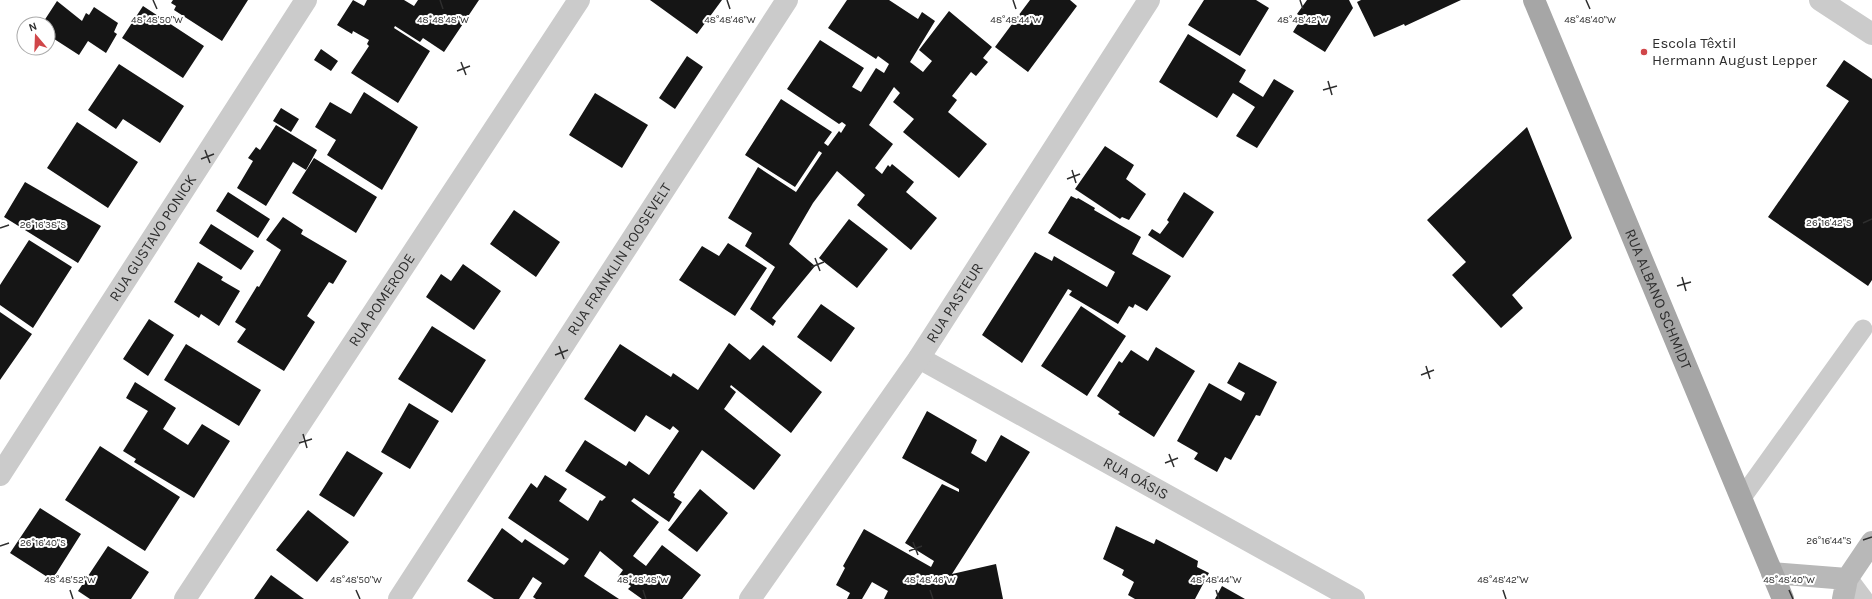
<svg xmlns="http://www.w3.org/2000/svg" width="1872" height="599" font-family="Karla,sans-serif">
<rect width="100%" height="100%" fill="#fff"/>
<path fill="#151515" d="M173 0H248L222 41 174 10 176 6 171 3Z
M353 0 364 6 367 0H404L414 6 418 0H479L444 52 423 38 420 42 395 26 394 28 430 51 398 103 351 73 369 46 367 44 369 40 353 31 352 34 337 25Z
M650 0H722L697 34Z
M847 0H889L918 19 922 12 935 21 910 62 923 72 932 61 919 50 949 11 992 47 983 58 988 62 976 76 971 72 952 96 957 100 948 112 987 144 959 178 903 132 914 119 893 102 900 93 894 87 869 125 893 144 875 168 882 174 888 165 890 167 892 164 914 182 906 192 937 218 911 250 857 205 865 195 837 171 813 203 789 244 815 266 772 318 776 321 773 326 750 309 775 267 745 246 752 233 728 218 758 167 796 192 822 153 819 151 795 187 745 155 781 99 832 132 824 143 828 146 839 131 841 133 846 125 842 122 839 124 787 89 820 40 864 68 852 87 861 92 876 68 884 73 889 64 878 56 876 59 828 28Z
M1030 0H1070L1077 6 1028 72 995 47Z
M1204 0H1256L1269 8 1240 56 1188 25Z
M1307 0H1349L1353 8 1325 52 1293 32 1302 17 1297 14Z
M1361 0H1461L1405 26 1404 24 1374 37 1357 2Z
M57 1 82 21 86 13 89 15 94 7 118 23 114 32 117 34 106 53 88 41 79 55 48 35V24H42Z
M143 6 204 46 183 78 122 38Z
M1188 34 1246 70 1239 82 1263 97 1274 79 1294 91 1257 148 1236 136 1255 107 1233 93 1217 118 1159 82Z
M321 49 338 61 331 71 314 60Z
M687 56 703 67 675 109 659 98Z
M1844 60 1872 79V280L1868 286 1768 217 1849 101 1826 86Z
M119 64 184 106 160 143 123 119 116 129 88 110Z
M364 92 418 127 382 190 327 155 336 140 315 127 330 102 351 114Z
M595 93 648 125 622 168 569 135Z
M281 108 299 119 291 132 273 121Z
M77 122 138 162 108 208 47 168Z
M276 125 317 150 306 170 293 162 266 206 237 188 253 161 248 158 256 147 260 150Z
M1527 127 1572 238 1512 295 1523 308 1501 328 1452 275 1466 262 1427 220Z
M1105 146 1134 165 1126 179 1146 194 1129 220 1122 217 1120 219 1075 189Z
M314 158 377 197 356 233 292 193Z
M25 182 101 226 78 263 4 217Z
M228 192 270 219 258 238 216 211Z
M1184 192 1214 212 1183 258 1148 235 1152 229 1160 234 1169 222 1167 220Z
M1071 196 1077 199 1078 198 1095 208 1094 210 1141 237 1132 254 1171 276 1147 311 1135 304 1133 308 1129 306 1118 324 1069 295 1072 291 1068 289 1022 363 982 335 1035 252 1052 261 1054 256 1107 287 1115 272 1048 233Z
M514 210 560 242 536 277 490 244Z
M283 217 303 230 301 234 347 261 333 284 329 282 307 316 315 322 284 371 237 342 246 329 235 322 257 286 259 287 281 250 266 240Z
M849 219 888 249 857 288 819 258Z
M211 224 254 251 241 270 199 243Z
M29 240 72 267 33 328 0 305V285Z
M728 243 767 268 735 316 679 280 702 246 719 256Z
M198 262 223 277 221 280 240 291 219 326 201 314 199 318 174 302Z
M463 264 501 291 474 330 426 297 441 274 451 281Z
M821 304 855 328 831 362 797 337Z
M1081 306 1126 336 1087 396 1041 366Z
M0 312 32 334 0 380Z
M149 319 174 335 148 376 123 359Z
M432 326 486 360 452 413 398 379Z
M729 343 750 360 763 345 822 392 791 433 731 385 730 387 736 392 724 409 781 455 754 490 702 450 673 493 675 494 674 497 682 502 669 522 634 498 631 501 659 522 633 556 646 566 662 545 701 575 682 599H642L628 589 631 586 618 577 623 570 600 551 584 576 619 599H536L533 597 542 583 533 577 519 599H494L467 581 502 528 522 543 525 539 564 565 569 559 508 518 531 483 537 488 545 475 567 489 559 501 588 521 600 500 602 501 606 497 565 471 585 440 626 466 629 461 649 475 679 431 673 426 670 430 646 415 635 432 584 399 620 344 671 377 673 373 698 390Z
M186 344 261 390 239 426 164 380Z
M1156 347 1195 371 1154 437 1118 414 1120 412 1097 396 1119 361 1122 363 1131 350 1148 361Z
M1239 362 1277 382 1260 416 1256 415 1231 460 1225 457 1217 472 1194 459 1198 453 1177 441 1209 383 1241 401 1245 393 1227 383Z
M135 382 176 408 163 429 188 445 202 424 230 441 194 498 134 462 136 459 123 451 148 411 126 398Z
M409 403 439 421 410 469 381 452Z
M927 411 977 440 971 453 986 462 1001 435 1030 452 952 574 996 564 1003 599H884L888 591 872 582 862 599H847L850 593 836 585 845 568 843 566 864 529 931 567 934 561 905 543 942 484 959 492V489L902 458Z
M100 446 180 497 145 551 65 500Z
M347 451 383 473 354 517 319 495Z
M700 489 728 513 697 552 668 530Z
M40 508 81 534 52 580 10 553Z
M308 510 349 542 317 582 276 550Z
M1116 526 1154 544 1156 539 1198 561 1197 567 1209 573 1195 599H1135L1128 595 1134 582 1122 575 1124 570 1103 559Z
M108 546 149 572 131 599H90L78 591Z
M271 575 304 599H254Z
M1222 586 1245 599H1215Z"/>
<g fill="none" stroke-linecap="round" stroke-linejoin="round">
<path stroke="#cbcbcb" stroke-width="19" d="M1741 499 1863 329"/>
<g stroke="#cbcbcb" stroke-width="22">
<path d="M1820 0 1872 34"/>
<path id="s1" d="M919 358 1354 599"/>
<path id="s2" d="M0 475 306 0"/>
<path d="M1847 579 1862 599"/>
<path id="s3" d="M185 599 579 0"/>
<path id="s4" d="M399 599 787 0"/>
<path id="s5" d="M750 599 919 358 1149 0"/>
</g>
<path stroke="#b8b8b8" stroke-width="22" d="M1772 573 1847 579
M1843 599 1847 579 1872 542"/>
<path stroke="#a6a6a6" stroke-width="22" id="s6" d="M1534 0 1783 599"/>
</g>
<path fill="none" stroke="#2e2e2e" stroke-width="1.5" d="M153 0 157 9M440 0 443 9M727 0 730 9M1013 0 1016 9M1300 0 1303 9M1586 0 1590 9M461 62 466 75M457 71 470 66M1328 81 1332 95M1323 90 1337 86M205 150 210 163M201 159 214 154M1072 170 1076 183M1067 179 1080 174M1863 223 1872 219M0 228 9 225M815 258 820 271M811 267 824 262M1682 277 1686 291M1677 286 1691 282M559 346 564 359M555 355 568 350M1426 366 1430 379M1421 375 1434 370M303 434 307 448M299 443 312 439M1169 454 1174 467M1165 463 1178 458M1863 540 1872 537M913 542 918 555M0 546 9 543M909 551 922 546M70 590 73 599M356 590 360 599M643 590 646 599M930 590 933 599M1216 590 1219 599M1503 590 1506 599M1789 590 1793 599"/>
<circle fill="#d04649" stroke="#fff" stroke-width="1.5" cx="1644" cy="52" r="4"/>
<g text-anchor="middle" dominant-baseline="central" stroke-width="4" stroke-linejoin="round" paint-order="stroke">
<g font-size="15" fill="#2e2e2e" stroke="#fff" text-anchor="start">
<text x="1652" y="43">Escola Têxtil<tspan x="1652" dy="17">Hermann August Lepper</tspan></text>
</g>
<g font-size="15" fill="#2e2e2e" stroke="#fff">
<text stroke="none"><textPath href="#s2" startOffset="282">RUA GUSTAVO PONICK</textPath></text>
<text stroke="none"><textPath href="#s4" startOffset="405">RUA FRANKLIN ROOSEVELT</textPath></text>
<text stroke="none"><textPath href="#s3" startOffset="358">RUA POMERODE</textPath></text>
<text stroke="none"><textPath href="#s6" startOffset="324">RUA ALBANO SCHMIDT</textPath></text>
<text stroke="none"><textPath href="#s5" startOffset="360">RUA PASTEUR</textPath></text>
<text stroke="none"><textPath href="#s1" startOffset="248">RUA OÁSIS</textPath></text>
</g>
</g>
<g font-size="10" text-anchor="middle" fill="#2e2e2e" stroke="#fff" stroke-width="4" stroke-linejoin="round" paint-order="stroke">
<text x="157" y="23">48°48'50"W</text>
<text x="443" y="23">48°48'48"W</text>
<text x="730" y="23">48°48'46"W</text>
<text x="1016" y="23">48°48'44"W</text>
<text x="1303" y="23">48°48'42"W</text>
<text x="1590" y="23">48°48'40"W</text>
<text x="1829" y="226">26°16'42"S</text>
<text x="43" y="228">26°16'38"S</text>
<text x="1829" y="544">26°16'44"S</text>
<text x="43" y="546">26°16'40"S</text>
<text x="70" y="583">48°48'52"W</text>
<text x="356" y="583">48°48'50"W</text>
<text x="643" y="583">48°48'48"W</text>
<text x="930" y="583">48°48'46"W</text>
<text x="1216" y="583">48°48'44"W</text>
<text x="1503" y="583">48°48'42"W</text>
<text x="1789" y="583">48°48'40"W</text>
</g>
<g transform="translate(36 36) rotate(341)"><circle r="19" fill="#ffffff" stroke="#ababab"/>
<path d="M0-3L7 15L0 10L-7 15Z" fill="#d04649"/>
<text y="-6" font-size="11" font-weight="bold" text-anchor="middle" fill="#2e2e2e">N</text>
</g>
</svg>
